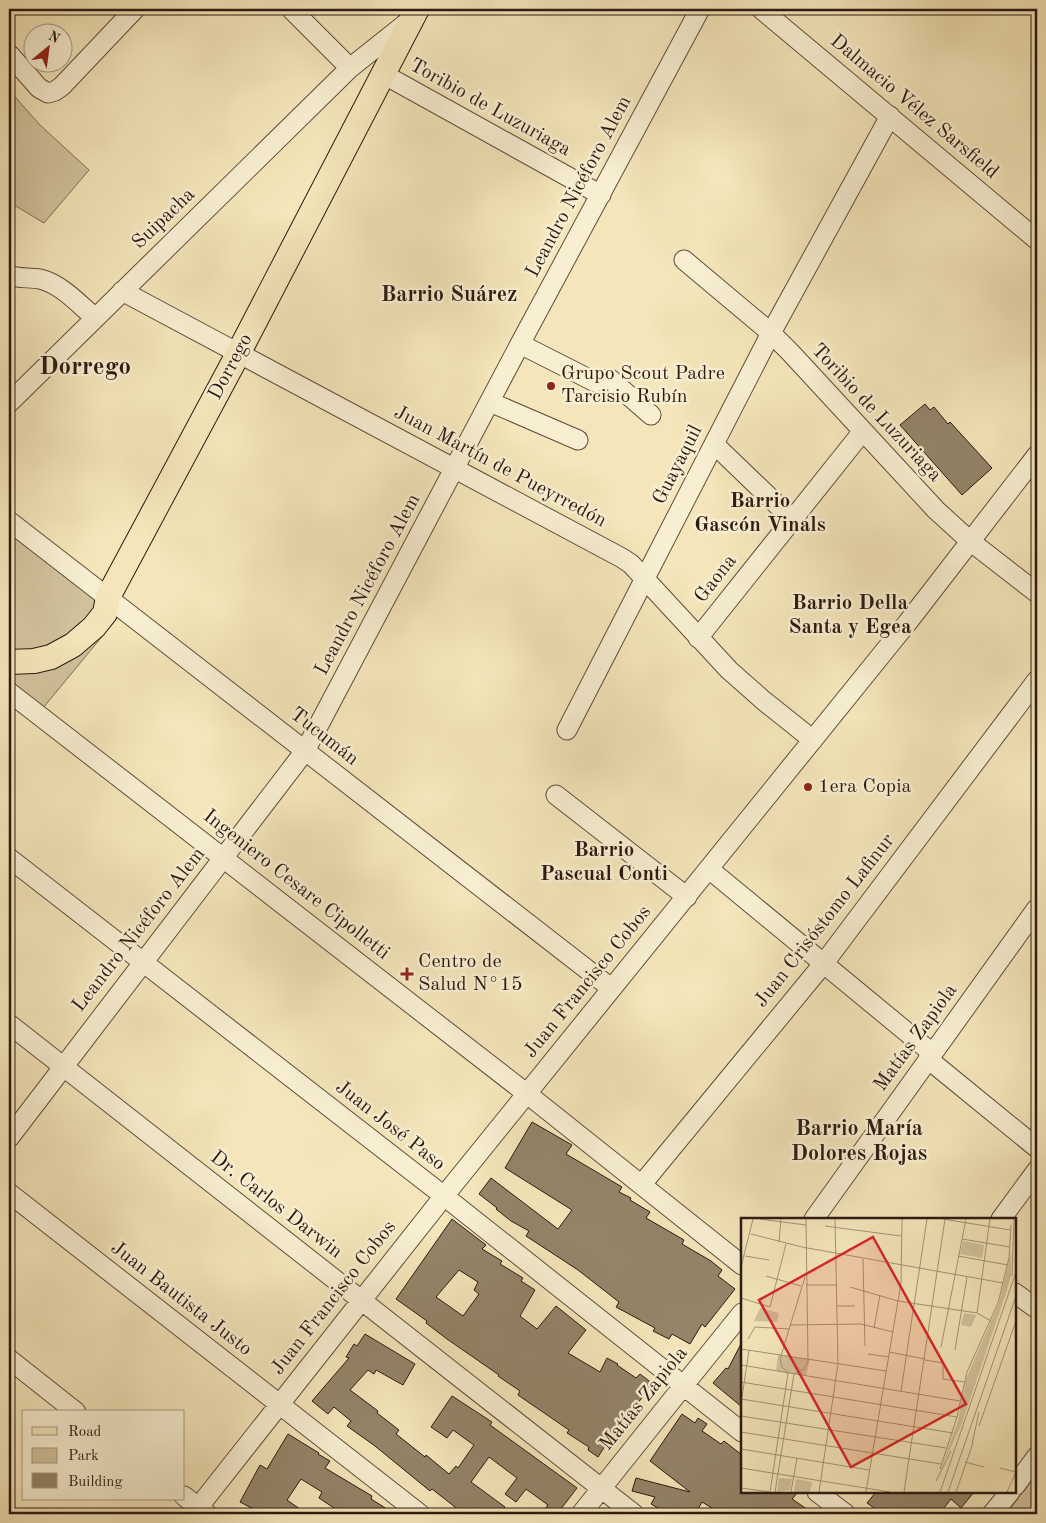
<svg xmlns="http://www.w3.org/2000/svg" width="1046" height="1523" font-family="'Old Standard TT',serif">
<rect width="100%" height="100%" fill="#f4e6ba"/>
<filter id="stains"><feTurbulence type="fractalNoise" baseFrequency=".004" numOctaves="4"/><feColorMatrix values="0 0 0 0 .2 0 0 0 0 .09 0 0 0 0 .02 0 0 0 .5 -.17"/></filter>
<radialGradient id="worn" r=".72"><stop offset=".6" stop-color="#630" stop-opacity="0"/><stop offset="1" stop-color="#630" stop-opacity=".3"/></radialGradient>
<path fill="#d2c39d" stroke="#7f6e57" d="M9 90 40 125 89 170 44 223 9 202Z
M9 521 124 610 38 714 9 692Z
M1037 1473V1514H1006Z"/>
<path fill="#948469" stroke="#2c1a11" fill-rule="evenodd" d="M925 404 930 410 934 407 948 424 950 422 992 468 962 495 900 425Z
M532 1122 572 1145 566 1154 622 1187 619 1192 631 1198 630 1200 650 1212 646 1218 684 1240 682 1244 711 1261 722 1270 718 1276 735 1289 705 1327 702 1324 690 1344 672 1334 669 1339 653 1331 655 1328 616 1307 619 1302 578 1270 526 1236 529 1231 511 1221 496 1209 497 1208 479 1194 491 1178 558 1229 572 1210 505 1168Z
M452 1219 486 1245 482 1249 502 1261 500 1264 523 1278 521 1281 535 1290 520 1316 537 1329 556 1306 586 1330 568 1353 600 1372 607 1358 618 1364 617 1365 636 1378 640 1374 653 1384 637 1404 614 1445 608 1441 598 1457 588 1450 589 1447 567 1433 569 1430 518 1395 520 1391 498 1376 499 1375 447 1339 426 1323 427 1321 396 1299ZM459 1270 478 1282 474 1290 479 1294 463 1316 436 1297Z
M365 1334 415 1364 403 1385 376 1370 374 1374 368 1370 350 1390 378 1411 377 1413 399 1430 396 1434 425 1457 426 1455 449 1474 456 1466 458 1468 474 1445 453 1430 447 1438 431 1427 452 1396 492 1422 490 1425 577 1488 557 1514H541L548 1505 526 1489 516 1502 505 1494 517 1478 489 1457 471 1482 505 1507 499 1514H464L432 1489 430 1491 375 1446 347 1426 351 1421 334 1407 328 1414 312 1401 349 1358 346 1357 354 1344 357 1346Z
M742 1342V1407L713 1383 726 1368 728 1369Z
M682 1414 695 1423 698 1418 707 1424 702 1431 721 1444 724 1441 742 1455V1492H798L792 1499 814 1514H743L735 1509 732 1514H722L702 1502 695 1514H668L651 1504 655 1497 632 1491 636 1478 690 1492 650 1461Z
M288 1434 319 1453 318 1454 330 1461 325 1468 372 1496 371 1499 395 1514H348L338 1508 337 1510 319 1498 322 1492 301 1479 287 1500 307 1514H263L240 1502 260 1465 267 1469Z
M876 1492H974L961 1508 951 1499 939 1514H883L867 1503Z"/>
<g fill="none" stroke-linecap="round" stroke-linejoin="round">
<g stroke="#5e4d3b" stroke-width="21">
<path id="minor" d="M291 9 350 68
M761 9 1037 240
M9 54 39 88 48 93 55 91 62 86 135 9
M383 74 601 195
M684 260 771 333 790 352 936 510 970 541 1037 593
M9 275C19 279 29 277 40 279 61 284 79 304 95 318
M122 291 622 558 631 564 729 670 764 701 813 740
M520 344 595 382 610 379 651 415
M490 402 578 440
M9 403 350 68 409 21
M714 444 792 519
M9 521 611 988
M698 638 863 431
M9 692 526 1093 742 1265
M567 730 771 333 890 116
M556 795 687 897
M9 858 444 1196 742 1432
M709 869 932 1053
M9 1024 634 1514
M928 1059 1037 1148
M9 1138 305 751 520 344 700 9
M642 1184 824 963 1037 680
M9 1193 420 1514
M814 1219 1037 908
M1001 1219 1037 1170
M1015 1293 1037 1309
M9 1359 76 1412
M1015 1486 1037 1456
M817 1492 846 1514
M184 1496 207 1514
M193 1514 444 1196 908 622 1037 455
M581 1514 684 1385 742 1313
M992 1514 1010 1492"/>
</g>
<g stroke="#2c1a11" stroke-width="26">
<path id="major" d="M9 662 34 661 51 657 73 645 94 627 105 613 108 597 238 354 417 9"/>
</g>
<use href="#minor" stroke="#f8efd2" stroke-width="19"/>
<use href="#major" stroke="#f4e6ba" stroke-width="24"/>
</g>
<g fill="#8f2418" stroke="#f8efd2" stroke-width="2">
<circle cx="551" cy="386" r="5"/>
<circle cx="808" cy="787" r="5"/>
<path d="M404.5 966.5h5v5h5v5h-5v5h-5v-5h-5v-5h5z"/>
</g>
<g text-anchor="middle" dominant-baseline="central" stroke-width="5" stroke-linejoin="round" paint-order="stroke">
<g font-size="20" fill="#2c1a11" stroke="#f8efd2">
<text transform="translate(914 107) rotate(40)">Dalmacio Vélez Sarsfield</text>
<text transform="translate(490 108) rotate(29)">Toribio de Luzuriaga</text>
<text transform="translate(579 187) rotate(-62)">Leandro Nicéforo Alem</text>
<text transform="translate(164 219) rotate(-44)">Suipacha</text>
<text transform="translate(231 367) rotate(-62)">Dorrego</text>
<text transform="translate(876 413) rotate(47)">Toribio de Luzuriaga</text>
<text transform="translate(678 465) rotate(-63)">Guayaquil</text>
<text transform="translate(500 467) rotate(28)">Juan Martín de Pueyrredón</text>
<text transform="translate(716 579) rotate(-52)">Gaona</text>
<text transform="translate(368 585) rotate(-62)">Leandro Nicéforo Alem</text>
<text transform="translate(324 737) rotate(38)">Tucumán</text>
<text transform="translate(296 885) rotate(38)">Ingeniero Cesare Cipolletti</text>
<text transform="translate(825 921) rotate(-52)">Juan Crisóstomo Lafinur</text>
<text transform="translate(139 930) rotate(-52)">Leandro Nicéforo Alem</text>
<text transform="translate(588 982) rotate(-51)">Juan Francisco Cobos</text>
<text transform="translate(916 1038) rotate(-54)">Matías Zapiola</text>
<text transform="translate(390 1126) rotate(38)">Juan José Paso</text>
<text transform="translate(276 1205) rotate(38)">Dr. Carlos Darwin</text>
<text transform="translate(334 1298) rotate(-52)">Juan Francisco Cobos</text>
<text transform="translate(181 1299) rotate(38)">Juan Bautista Justo</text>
<text transform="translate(644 1399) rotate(-51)">Matías Zapiola</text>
</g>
<g font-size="20" fill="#2c1a11" stroke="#f8efd2" text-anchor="start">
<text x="561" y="374">Grupo Scout Padre<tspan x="561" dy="23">Tarcisio Rubín</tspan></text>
<text x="818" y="787">1era Copia</text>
<text x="418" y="962">Centro de<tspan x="418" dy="23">Salud N°15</tspan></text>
</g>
<g font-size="21" font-weight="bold" fill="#2c1a11" stroke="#f8efd2">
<text x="760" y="501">Barrio<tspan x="760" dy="24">Gascón Vinals</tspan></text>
<text x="850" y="603">Barrio Della<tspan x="850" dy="24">Santa y Egea</tspan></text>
<text x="604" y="850">Barrio<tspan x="604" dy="24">Pascual Conti</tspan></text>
</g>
<g font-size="22" font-weight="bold" fill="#2c1a11" stroke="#f8efd2">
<text x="449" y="295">Barrio Suárez</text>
<text x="859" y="1129">Barrio María<tspan x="859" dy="25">Dolores Rojas</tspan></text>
</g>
<g font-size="25" font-weight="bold" fill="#2c1a11" stroke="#f8efd2">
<text x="85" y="367">Dorrego</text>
</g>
</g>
<g transform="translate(741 1218)">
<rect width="275" height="275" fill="#f4e6ba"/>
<path d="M222 23 243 27 241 40 219 36ZM270 34V58L264 78 221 205 201 248 217 203 225 161 258 85ZM19 90 38 95 36 104 13 103ZM223 95 235 97 230 109 220 107ZM37 137 69 141 65 158 35 153ZM38 260 51 261 49 272 36 274ZM55 261 71 264 69 274H53Z" fill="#d2c39d"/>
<path fill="none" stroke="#a49476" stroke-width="1" d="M19 1 65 7M202 1 269 12M84 8 160 18M10 16 61 29 262 65M221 21 269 29M38 24 40 1M4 38 28 42M217 38 267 47M122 41 124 128M0 49 12 1M25 58 60 68M271 58 273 1M65 67H96M109 69 157 83 236 95 250 103M0 80 29 89 45 26M96 88H114M236 95 249 1M49 107 120 106 152 114M133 110 139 77M7 121 14 109 48 111M200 129 225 1M0 131 145 153M214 132 226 59M148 134 184 141M127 136 148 139M184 142 202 145V161L223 164M0 147 219 183M47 155 41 149 39 141 64 59M0 164 216 199M160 173 186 1M0 181 212 215M0 186 8 132M0 198 205 230M238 208 275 103M0 214 200 246M231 226 238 194M0 231 128 252M224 244 243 249M0 250 149 274M259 250 275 254M199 251 216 199 226 154 257 85 268 40 270 7M195 263 210 233M0 270 29 274M29 274 47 155M34 274 53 156 63 151 67 143 65 1M50 274 56 240M78 274 97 146 94 1M125 274 160 65 161 1M163 274 204 1M199 274 275 54M207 274 275 78M215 274 232 225M266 274 275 254"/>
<path fill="#d62828" fill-opacity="0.15" stroke="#d62828" stroke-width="2.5" d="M132 19 225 186 110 249 18 82Z"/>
<rect width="275" height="275" fill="none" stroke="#2c1a11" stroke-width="2.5"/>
</g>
<rect width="1046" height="1523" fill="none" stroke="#f4e6ba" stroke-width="30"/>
<rect x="10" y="10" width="1026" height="1503" fill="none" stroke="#2c1a11" stroke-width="2.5"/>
<rect x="15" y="15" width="1016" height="1493" fill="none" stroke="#2c1a11"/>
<rect x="22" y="1410" width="162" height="90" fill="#f8efd2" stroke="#a69a85"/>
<rect x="32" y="1427" width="25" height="8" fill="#f4e6ba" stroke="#a69a85"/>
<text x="68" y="1436" font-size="15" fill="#2c1a11">Road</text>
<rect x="32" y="1448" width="25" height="15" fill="#d2c39d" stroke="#a69a85"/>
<text x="68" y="1460" font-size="15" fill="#2c1a11">Park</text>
<rect x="32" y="1473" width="25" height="15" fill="#948469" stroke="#a69a85"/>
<text x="68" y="1486" font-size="15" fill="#2c1a11">Building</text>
<g transform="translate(48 48) rotate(29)"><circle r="24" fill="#f8efd2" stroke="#a69a85"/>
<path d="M0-4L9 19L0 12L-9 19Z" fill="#8f2418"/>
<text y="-8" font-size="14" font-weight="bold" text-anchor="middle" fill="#2c1a11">N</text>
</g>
<rect width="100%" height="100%" filter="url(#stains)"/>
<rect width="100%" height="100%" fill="url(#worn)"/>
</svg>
